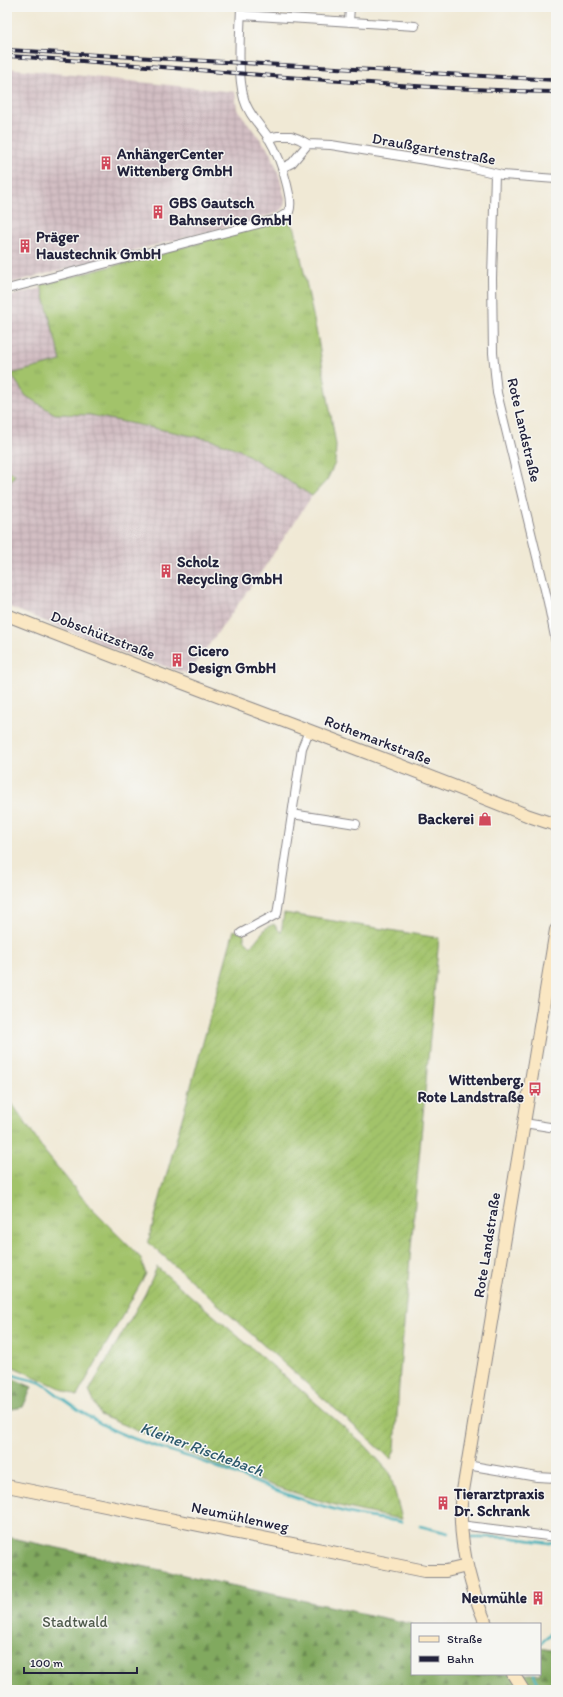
<svg xmlns="http://www.w3.org/2000/svg" width="563" height="1697" font-family="Itim,sans-serif">
<defs>
<pattern id="industrial-grid" width="8" height="8" patternUnits="userSpaceOnUse"><rect width="8" height="8" fill="#d2bec3"/><path d="M0 4h8M4 0v8" fill="none" stroke="#b4a3a8"/></pattern>
<pattern id="grass-tufts" width="24" height="20" patternUnits="userSpaceOnUse"><rect width="24" height="20" fill="#a2c36b"/><path d="M3 7l-1-3M5 7V3M7 7l1-3M15 17l-1-3M17 17v-4M19 17l1-3" fill="none" stroke="#8ba75e"/></pattern>
<pattern id="forest-firs" width="22" height="20" patternUnits="userSpaceOnUse"><rect width="22" height="20" fill="#81a95f"/><path d="M5 1l3.5 6h-7zM16 11l3.5 6h-7z" fill="#698950"/></pattern>
<pattern id="garden-furrows" width="10" height="10" patternUnits="userSpaceOnUse"><rect width="10" height="10" fill="#a2c36b"/><path d="M-1 1l2-2M0 10L10 0M9 11l2-2" fill="none" stroke="#8ba75e"/></pattern>
</defs>
<rect width="100%" height="100%" fill="#f6f6f2"/>
<filter id="ink" filterUnits="userSpaceOnUse"><feTurbulence type="fractalNoise" baseFrequency=".025" numOctaves="2"/><feDisplacementMap in="SourceGraphic" scale="8" xChannelSelector="R" yChannelSelector="G"/><feConvolveMatrix kernelMatrix="1 2 1 2 8 2 1 2 1" color-interpolation-filters="sRGB"/></filter>
<filter id="wash" filterUnits="userSpaceOnUse"><feTurbulence type="fractalNoise" baseFrequency=".012" numOctaves="4" result="noise"/><feDisplacementMap in="SourceGraphic" scale="16" xChannelSelector="R" yChannelSelector="G"/><feGaussianBlur stdDeviation="0.9" result="paint"/><feColorMatrix in="noise" values="0 0 0 0 0 0 0 0 0 0 0 0 0 0 0 0 0 1.4 0 .05"/><feComposite in="paint" operator="in"/></filter>
<g filter="url(#wash)">
<rect width="100%" height="100%" fill="#f0e9d5"/>
<path fill="url(#industrial-grid)" d="M7 68 235 92 237 109 271 153 279 175 285 199 284 206 280 211 271 215 7 284Z
M42 288 61 361 11 374 26 396 55 414 90 415 212 440 240 450 312 496 264 568 188 674 118 651 7 606V487L15 475 7 469V297Z"/>
<path fill="url(#grass-tufts)" stroke="#627253" d="M281 221C288 221 291 223 295 229L318 339 336 445 335 463 327 480 312 496 240 450 212 440 90 415 55 414 26 396 11 374 61 361 41 285 143 258C152 260 158 257 165 252Z
M7 1096 45 1152 90 1207 140 1257 146 1274 77 1396 7 1364Z"/>
<path fill="url(#forest-firs)" stroke="#52664d" d="M7 1376 32 1387 23 1407 7 1410Z
M7 1537 412 1624V1674H540V1648L556 1651V1690H7Z"/>
<path fill="url(#garden-furrows)" stroke="#627253" d="M7 469 15 475 7 487Z
M284 913 439 938 400 1369 395 1449 391 1459 148 1242 234 930 244 934V939L251 946 267 927 274 924 281 933Z
M157 1267 365 1445 390 1473 402 1519C296 1503 198 1456 100 1415L89 1391 145 1294Z"/>
<g fill="none" stroke-linecap="round" stroke-linejoin="round">
<path stroke="#3bacb6" stroke-width="2.5" d="M7 1372C19 1379 28 1378 39 1382 49 1387 57 1395 66 1401 81 1412 98 1423 115 1431 146 1445 180 1453 212 1465 258 1483 304 1503 353 1514 368 1518 385 1519 401 1522
M420 1526 448 1533
M471 1537H507L556 1544
M540 1644 556 1628
M534 1674 541 1690"/>
</g>
</g>
<g filter="url(#ink)">
<g fill="none" stroke-linecap="round" stroke-linejoin="round">
<g stroke="#898688" stroke-width="10">
<path id="street" d="M241 15 415 26
M349 22 350 7
M268 138 278 136H291L299 139 308 144 331 145 469 167 502 175 556 179
M282 168 292 163 308 144
M495 174 492 278 493 353 497 393 548 602 556 642
M7 289 277 219 289 212C292 203 289 195 287 185 283 168 277 152 268 137 260 125 248 114 244 99 237 73 240 34 241 7
M292 814 356 824
M241 933 277 914 302 748 309 731
M524 1123 556 1128
M467 1465 537 1477 556 1478
M460 1525 556 1537"/>
</g>
<g stroke="#898688" stroke-width="14">
<path id="secondary" d="M7 615C180 684 356 746 529 816L556 825
M7 1486 425 1571H446L467 1566
M486 1624C470 1586 459 1545 461 1503L556 930
M513 1674 523 1690"/>
</g>
<use href="#street" stroke="#fff" stroke-width="8"/>
<use href="#secondary" stroke="#fae7c3" stroke-width="12"/>
<g stroke="#22223b" stroke-width="4">
<path id="rail" d="M7 50 556 80
M7 56C190 67 372 88 556 92"/>
</g>
<use href="#rail" stroke="#f6f6f2" stroke-width="2.5" stroke-dasharray="8" stroke-linecap="butt"/>
</g>
</g>
<defs>
<g id="building-bare" transform="scale(1.08)"><path d="M-4-6H4V6H1V3H-1V6H-4ZM-2.5-4.3h1.7v1.8h-1.7ZM.8-4.3h1.7v1.8H.8ZM-2.5-1h1.7V.8h-1.7ZM.8-1h1.7V.8H.8Z" fill="#d1495b" stroke="#f6f6f2" stroke-width="2.5" paint-order="stroke"/></g>
<g id="shop-bare" transform="scale(1.08)"><path d="M-5-2.5h2.3a2.7 3.5 0 0 1 5.4 0H5L5.5 6h-11ZM-1.5-2.5h3a1.5 2.3 0 0 0-3 0Z" fill="#d1495b" stroke="#f6f6f2" stroke-width="2.5" paint-order="stroke"/></g>
<g id="bus-bare" transform="scale(1.08)"><path d="M-5-6H5V4H4V6H2V4H-2V6H-4V4H-5ZM-3.5-4V0h7V-4ZM-3.5 1.2v1.5H-2V1.2ZM2 1.2v1.5H3.5V1.2Z" fill="#d1495b" stroke="#f6f6f2" stroke-width="2.5" paint-order="stroke"/></g>
</defs>
<g fill-rule="evenodd">
<use href="#building-bare" x="106" y="163"/>
<use href="#building-bare" x="158" y="212"/>
<use href="#building-bare" x="25" y="246"/>
<use href="#building-bare" x="166" y="571"/>
<use href="#building-bare" x="177" y="660"/>
<use href="#shop-bare" x="485" y="819"/>
<use href="#bus-bare" x="535" y="1089"/>
<use href="#building-bare" x="443" y="1503"/>
<use href="#building-bare" x="538" y="1598"/>
</g>
<g text-anchor="middle" dominant-baseline="central" stroke-width="3" stroke-linejoin="round" paint-order="stroke">
<g font-size="15" fill="#22223b" stroke="#f6f6f2">
<text transform="translate(434 149) rotate(10)">Draußgartenstraße</text>
<text transform="translate(524 430) rotate(77)">Rote Landstraße</text>
<text transform="translate(103 635) rotate(21)">Dobschützstraße</text>
<text transform="translate(378 740) rotate(21)">Rothemarkstraße</text>
<text transform="translate(487 1245) rotate(-81)">Rote Landstraße</text>
<text transform="translate(240 1517) rotate(12)">Neumühlenweg</text>
</g>
<g font-size="15" font-weight="bold" fill="#22223b" stroke="#f6f6f2" text-anchor="start">
<text x="117" y="154">AnhängerCenter<tspan x="117" dy="17">Wittenberg GmbH</tspan></text>
<text x="169" y="203">GBS Gautsch<tspan x="169" dy="17">Bahnservice GmbH</tspan></text>
<text x="36" y="237">Präger<tspan x="36" dy="17">Haustechnik GmbH</tspan></text>
<text x="177" y="562">Scholz<tspan x="177" dy="17">Recycling GmbH</tspan></text>
<text x="188" y="651">Cicero<tspan x="188" dy="17">Design GmbH</tspan></text>
<text x="474" y="819" text-anchor="end">Backerei</text>
<text x="524" y="1080" text-anchor="end">Wittenberg,<tspan x="524" dy="17">Rote Landstraße</tspan></text>
<text x="454" y="1494">Tierarztpraxis<tspan x="454" dy="17">Dr. Schrank</tspan></text>
<text x="527" y="1598" text-anchor="end">Neumühle</text>
</g>
<g font-size="15" fill="#4f5a4c" stroke="#f6f6f2">
<text x="75" y="1622">Stadtwald</text>
</g>
<g font-size="16" font-style="italic" fill="#2c596c" stroke="#f6f6f2">
<text transform="translate(202 1449) rotate(20)">Kleiner Rischebach</text>
</g>
</g>
<rect width="563" height="1697" fill="none" stroke="#f6f6f2" stroke-width="24"/>
<rect x="411" y="1623" width="130" height="52" fill="#f6f6f2" stroke="#a1a1a9"/>
<rect x="419" y="1636" width="20" height="6" fill="#fae7c3" stroke="#a1a1a9"/>
<text x="447" y="1643" font-size="12" fill="#22223b">Straße</text>
<rect x="419" y="1656" width="20" height="6" fill="#22223b" stroke="#a1a1a9"/>
<text x="447" y="1663" font-size="12" fill="#22223b">Bahn</text>
<path d="M24 1667v6h113v-6" fill="none" stroke="#22223b" stroke-width="2"/>
<text x="30" y="1667" font-size="12" fill="#22223b" stroke="#f6f6f2" stroke-width="3" paint-order="stroke">100 m</text>
</svg>
